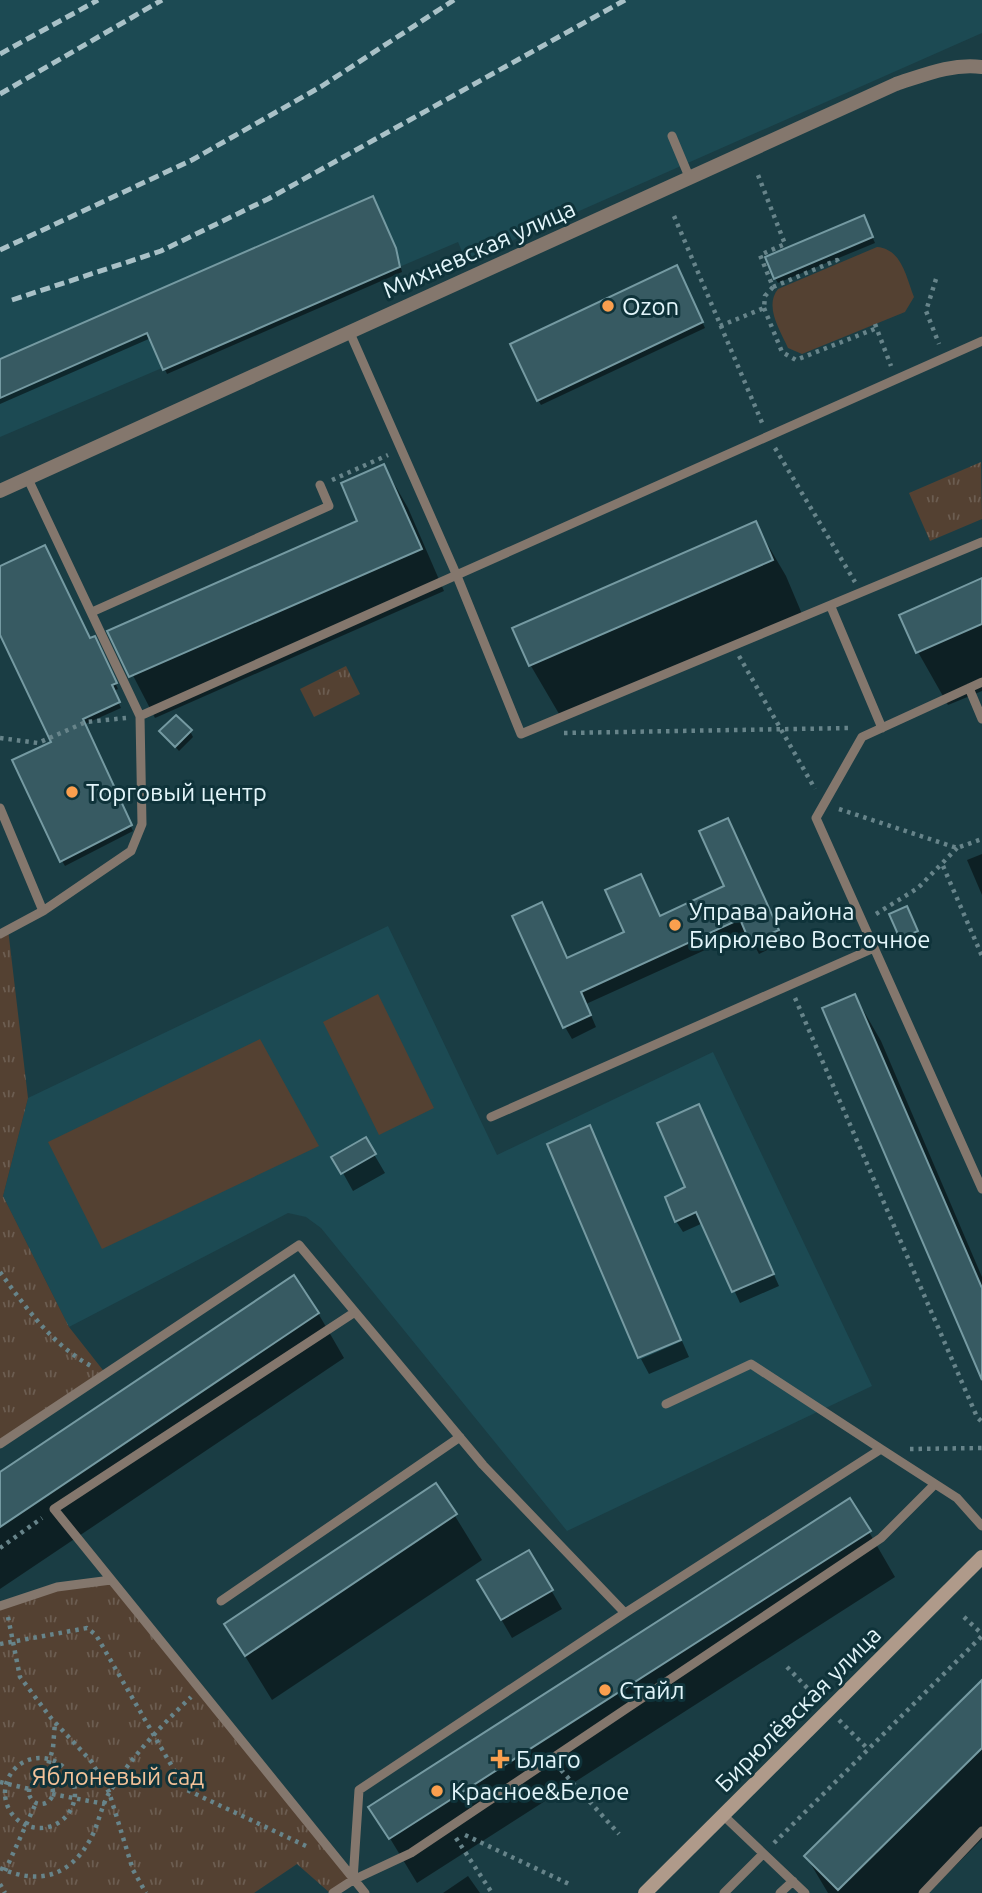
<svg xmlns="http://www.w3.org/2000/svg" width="982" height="1893" font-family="Ubuntu,sans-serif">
<defs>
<pattern id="park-tufts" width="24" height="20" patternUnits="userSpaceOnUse" patternTransform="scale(1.75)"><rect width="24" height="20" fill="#544132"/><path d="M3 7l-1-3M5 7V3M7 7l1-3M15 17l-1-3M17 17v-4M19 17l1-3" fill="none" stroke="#6c5d51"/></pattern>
</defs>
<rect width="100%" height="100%" fill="#1a3d44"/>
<path fill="#1c4a53" d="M0 0H982V33L466 261 458 242 0 437Z
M388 926 497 1155 713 1052 872 1386 567 1531 321 1228 306 1217 288 1213 69 1327 3 1196 28 1098Z"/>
<path fill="url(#park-tufts)" d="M981 462 982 519 930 541 909 493Z
M346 666 360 694 314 717 300 689Z
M8 929 28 1098 3 1196 69 1327 106 1374 0 1444V933Z
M111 1580 353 1880 330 1893 297 1864 254 1893H0V1606L57 1587Z"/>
<path fill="#544132" d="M877 247C902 249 906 277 914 297L905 312 802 354 788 348C780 330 764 306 778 289Z
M378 994 434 1108 379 1135 323 1022Z
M260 1039 319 1146 102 1249 48 1142Z"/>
<path fill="#0007" d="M375 203 398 256 402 272 167 374 151 338 0 404V361Z
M866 223 875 243 778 283 775 278Z
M679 273 705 328 541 405 538 400Z
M384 466 408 508 444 591 155 718 110 631 359 522Z
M755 523 786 576 802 614 562 719 531 666 515 629Z
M0 568 97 644 118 689 113 691 121 708 85 724 133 831 65 866 62 861 54 742 0 631Z
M982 580V691L948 705 918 652 902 615Z
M190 731 193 737 179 751 162 732Z
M734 832 784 942 759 954 747 931 586 1004 596 1027 572 1039 565 1027 567 959 726 887Z
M982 854V895L967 860Z
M909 914 919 937 905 943 902 938Z
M855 996 881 1041 982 1277V1376Z
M704 1118 779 1286 740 1303 703 1223 683 1232 676 1221Z
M589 1128 681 1338 639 1356Z
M365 1139 385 1173 353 1191 334 1157Z
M318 1313 344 1358 0 1589V1475Z
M682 1341 689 1357 649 1374 641 1359Z
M436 1485 482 1560 272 1700 226 1625Z
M869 1532 895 1577 417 1883 371 1807Z
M529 1552 562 1609 512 1638 479 1581Z
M982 1682V1839L928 1893H828L806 1856Z
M468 1876 480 1893H443Z"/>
<path fill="#375a62" stroke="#759aa2" stroke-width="2" d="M373 196 396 248 400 267 163 370 147 333 0 398V359Z
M864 215 873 237 774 279 765 257Z
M677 265 703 322 537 401 510 344Z
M384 464 422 549 129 677 107 631 357 521 341 483Z
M756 521 773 560 529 666 512 628Z
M45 545 90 638 95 636 117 683 112 685 120 702 83 719 132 825 60 862 12 760 51 742 0 635V566Z
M982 578V624L916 653 899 615Z
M176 715 192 730 175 747 159 731Z
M728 818 779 930 750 943 740 919 581 992 591 1015 563 1028 512 916 542 902 567 958 624 932 605 890 641 874 660 916 724 886 699 831Z
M907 906 918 931 900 939 889 914Z
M855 994 982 1288V1380L822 1008Z
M699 1104 774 1274 732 1292 696 1212 675 1222 665 1197 685 1187 657 1123Z
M590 1125 681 1340 638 1358 547 1144Z
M366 1137 376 1154 341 1174 331 1157Z
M294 1275 319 1313 0 1527V1472Z
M436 1483 457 1514 245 1656 224 1624Z
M850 1498 871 1531 389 1839 368 1807Z
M529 1550 553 1590 501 1620 477 1580Z
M982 1680V1748L838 1890 804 1856Z"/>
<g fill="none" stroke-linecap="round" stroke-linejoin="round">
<path stroke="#67848a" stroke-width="4.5" stroke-dasharray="3.5 5" stroke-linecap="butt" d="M674 216 763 425
M936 279 926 311 939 344
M773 287 837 260 839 264
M764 308 782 352 796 360 877 328
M875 324 891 366
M720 326 764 308 765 296 773 287 760 255 785 244 758 175
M775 448 855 582
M332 480 388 455
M739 656 815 789
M564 733 850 728
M0 738 38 743 86 722 126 718
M839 809 957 848 982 839
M943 866 982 956
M876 914 918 888 957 848
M795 998 977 1417 982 1422
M0 1272C26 1308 53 1346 93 1367
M910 1449 982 1448
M0 1548 42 1518
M8 1617 20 1677 51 1718 91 1761 109 1792 133 1870 146 1893
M964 1617 982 1634
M0 1644 87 1628 96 1635 185 1789 306 1846
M787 1667 818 1699
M839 1720 868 1749
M5 1793a35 35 0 1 1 70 0a35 35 0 1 1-70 0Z
M561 1770 619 1834
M44 1780 53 1748 55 1722
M29 1792a12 12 0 1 1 24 0a12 12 0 1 1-24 0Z
M0 1782 29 1789
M52 1794 105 1804
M465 1835 569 1884
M456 1838 492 1893
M774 1843 982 1636
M0 1868C38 1885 69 1877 90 1840 99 1824 101 1805 111 1790 133 1755 161 1726 191 1697
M5 1871 36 1803
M0 1884 5 1893"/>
<path stroke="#84776d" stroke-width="9" d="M672 136 690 179
M350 333 457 576 521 734 982 542
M28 479 140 716 142 824 131 851 43 911
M831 607 882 728
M92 612 329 506 320 485
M969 688 982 682
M140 716 982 341
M982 719 969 688 862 737 816 818 982 1189
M0 808 43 911 0 934
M491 1117 874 948
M355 1312 54 1509 365 1893
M666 1404 751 1364 881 1449
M0 1444 299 1245 483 1465 625 1613 881 1449 957 1498 982 1526
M221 1601 460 1437
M0 1606 57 1587 111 1580
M724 1816 805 1893
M353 1880 359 1790 625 1613
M333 1893 353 1880 411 1853 881 1538 935 1484
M724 1893 763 1854
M780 1893 793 1881
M923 1893 982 1831"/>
<path stroke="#84776d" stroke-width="14" d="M0 491 896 84C924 75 952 63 982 67"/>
<path stroke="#af9a8a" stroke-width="14" d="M645 1893 982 1557"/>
<path stroke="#a9c1c7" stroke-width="5" stroke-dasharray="10 5" stroke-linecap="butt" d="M0 54 98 0
M0 94 162 0
M0 250 192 160 322 86 454 0
M12 300 161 251 268 199 625 0"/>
</g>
<g fill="#fa9f4e" stroke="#0f333a" stroke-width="2.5">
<circle cx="608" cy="306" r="7"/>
<circle cx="72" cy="792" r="7"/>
<circle cx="675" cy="925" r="7"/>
<circle cx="605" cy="1690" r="7"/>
<path d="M496.5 1748.5h7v7h7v7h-7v7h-7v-7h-7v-7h7z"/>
<circle cx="437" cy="1791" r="7"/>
</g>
<g text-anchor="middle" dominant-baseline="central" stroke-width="6" stroke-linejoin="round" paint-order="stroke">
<g font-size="24" fill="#e2f5fa" stroke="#0f333a">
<text transform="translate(479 249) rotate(-24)">Михневская улица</text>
<text transform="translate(798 1709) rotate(-45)">Бирюлёвская улица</text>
</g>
<g font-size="24" fill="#e2f5fa" stroke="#0f333a" text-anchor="start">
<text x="622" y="306">Ozon</text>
<text x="86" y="792">Торговый центр</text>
<text x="689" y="911">Управа района<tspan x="689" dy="28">Бирюлево Восточное</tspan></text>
<text x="619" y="1690">Стайл</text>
<text x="516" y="1759">Благо</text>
<text x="451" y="1791">Красное&amp;Белое</text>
</g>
<g font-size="24" fill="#f4c299" stroke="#0f333a">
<text x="118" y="1776">Яблоневый сад</text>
</g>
</g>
</svg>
